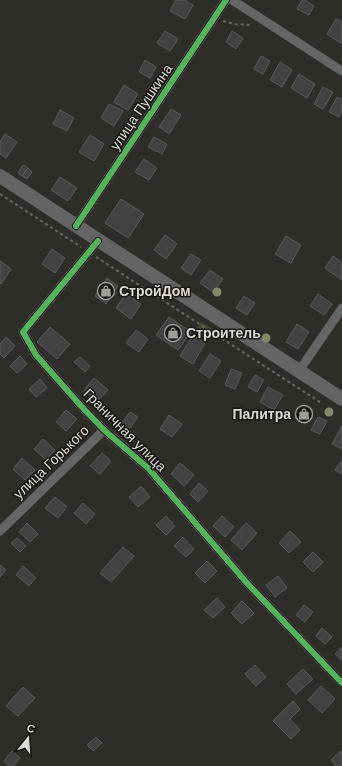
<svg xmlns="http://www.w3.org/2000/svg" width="342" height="766" font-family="'DM Sans',sans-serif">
<rect width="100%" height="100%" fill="#2f2d2a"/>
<path fill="#444732" d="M201 322 214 330 207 341 194 333Z"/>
<path fill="#434141" stroke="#5c5b5a" d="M176 0H185L193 5 185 19 170 11Z
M302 0H305L314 6 309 15 297 9Z
M336 19 342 22V44L327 34Z
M165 31 178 39 170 51 157 43Z
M232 31 243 38 236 49 226 42Z
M261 56 270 61 263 74 254 69Z
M145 60 156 67 150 78 139 72Z
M280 62 292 70 282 87 270 80Z
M299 74 315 84 307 98 291 88Z
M124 85 138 94 128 110 114 102Z
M323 87 333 92 323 109 314 104Z
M337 97 342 99V110L339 117 329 112Z
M109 104 123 111 114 126 101 118Z
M171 109 181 115 169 134 159 127Z
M60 110 74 118 67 131 53 124Z
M5 134 17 142 6 158 0 154V142Z
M90 135 104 144 94 161 79 152Z
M154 137 167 144 162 154 148 147Z
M144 159 157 168 149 180 135 172Z
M23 165 28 168 22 176 18 173Z
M28 168 32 172 27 179 22 176Z
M60 177 77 188 68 201 51 190Z
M121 199 144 214 128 238 105 223Z
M165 235 177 244 166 259 154 250Z
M286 236 301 245 291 263 275 254Z
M52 249 65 258 55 273 42 264Z
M191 254 201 260 191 275 181 268Z
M333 256 342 263V280L325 268Z
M0 261 11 269 1 284 0 283Z
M210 270 223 279 213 292 200 283Z
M107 278 118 286 106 304 95 296Z
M126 294 141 304 131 319 116 308Z
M318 294 332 304 324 315 310 306Z
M244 296 255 303 247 315 236 308Z
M169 317 191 332 178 350 156 335Z
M297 324 309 332 298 349 286 342Z
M50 327 70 344 57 359 37 342Z
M136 330 148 339 139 352 126 343Z
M193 335 205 343 193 364 180 356Z
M6 337 15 346 4 358 0 354V344Z
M210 354 221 361 210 378 199 371Z
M20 356 27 364 17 373 10 366Z
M80 357 90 366 85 372 74 362Z
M231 369 242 373 235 389 225 385Z
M255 375 264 380 257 392 248 387Z
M94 378 108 390 98 401 84 390Z
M40 379 47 388 36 397 29 389Z
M268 387 283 395 274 410 260 402Z
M302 405 313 410 305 424 295 418Z
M66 410 77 419 66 431 56 422Z
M130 412 138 417 129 429 121 424Z
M169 415 182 424 172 437 160 429Z
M318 417 327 421 320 434 311 430Z
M342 426V449L332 444Z
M43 439 55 450 46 460 34 449Z
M102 453 111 461 100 474 90 466Z
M22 458 35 470 25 480 13 469Z
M342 460V474L335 470Z
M180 463 194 475 184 486 171 474Z
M199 483 208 491 198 502 190 494Z
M141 486 150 497 138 507 129 497Z
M55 497 67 507 58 518 45 508Z
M83 503 95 514 86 524 74 513Z
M166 516 175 526 166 535 156 525Z
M222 516 234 527 225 537 213 526Z
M27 523 38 534 30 542 19 532Z
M246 523 257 533 242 550 231 540Z
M290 531 301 542 289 553 279 543Z
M183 537 194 549 186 557 174 546Z
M17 538 26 546 20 552 11 543Z
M123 547 134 556 111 582 100 573Z
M313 552 323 562 313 572 303 562Z
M207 561 217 571 205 583 195 573Z
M0 565 6 570 0 577Z
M23 566 36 578 29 586 16 575Z
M278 576 287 588 275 597 266 585Z
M217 598 225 607 213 618 204 610Z
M242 601 254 613 242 624 231 613Z
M304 605 313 612 305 622 296 615Z
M322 628 332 637 325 644 316 636Z
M342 647V660L335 654Z
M255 665 266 677 256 686 245 674Z
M303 669 313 679 296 694 287 684Z
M321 686 335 699 322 713 308 700Z
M23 687 35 698 18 716 6 706Z
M293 701 300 709 290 719 300 730 291 739 273 721Z
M96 737 102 743 93 751 87 745Z
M12 751 20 758 13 766H10L4 761Z
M341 751 342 753V766H336L331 760Z"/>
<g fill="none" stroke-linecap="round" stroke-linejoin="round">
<path stroke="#676766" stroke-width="2" stroke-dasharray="3 3" stroke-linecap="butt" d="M223 21 235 24 252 25
M0 194 81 247
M96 257 323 404"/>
<path stroke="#646565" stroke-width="9" d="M232 0 342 71
M76 226 226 0
M98 241 23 332 36 355 81 406 104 430 148 468 246 582 342 683
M299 371 342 308
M0 531 104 430"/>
<path stroke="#656465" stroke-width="14" d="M0 176 342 399"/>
<g stroke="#181613" stroke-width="8">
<path id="cycleway" d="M76 226 226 0
M98 241 23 332 36 355 81 406 104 430 148 468 246 582 342 683"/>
</g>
<use href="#cycleway" stroke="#56b35d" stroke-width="6"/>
</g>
<g fill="#848868">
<circle cx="217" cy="292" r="4.5"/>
<circle cx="266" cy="338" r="4.5"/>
<circle cx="329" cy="412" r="4.5"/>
</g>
<defs>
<g id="shop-ring" transform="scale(0.9)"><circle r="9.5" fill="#181613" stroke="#a19d9a" stroke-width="1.5"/><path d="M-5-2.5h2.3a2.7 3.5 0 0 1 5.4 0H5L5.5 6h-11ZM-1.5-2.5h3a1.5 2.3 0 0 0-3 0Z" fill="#a19d9a"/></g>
</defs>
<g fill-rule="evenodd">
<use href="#shop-ring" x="106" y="291"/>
<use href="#shop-ring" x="173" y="333"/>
<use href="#shop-ring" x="304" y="414"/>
</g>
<g text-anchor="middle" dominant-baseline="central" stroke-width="3" stroke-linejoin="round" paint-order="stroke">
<g font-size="14" fill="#dedad7" stroke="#181613">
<text transform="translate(141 107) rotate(-56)">улица Пушкина</text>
<text transform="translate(125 430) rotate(45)">Граничная улица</text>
<text transform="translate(51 462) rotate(-44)">улица Горького</text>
</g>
<g font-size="14" font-weight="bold" fill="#dedad7" stroke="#181613" text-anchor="start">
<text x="119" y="291">СтройДом</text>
<text x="186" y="333">Строитель</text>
<text x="291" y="414" text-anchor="end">Палитра</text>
</g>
</g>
<g transform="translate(28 738) rotate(17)" stroke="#181613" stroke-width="3" paint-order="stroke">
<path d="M0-3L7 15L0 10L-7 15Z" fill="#dedad7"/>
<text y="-6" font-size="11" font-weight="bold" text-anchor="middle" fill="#dedad7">С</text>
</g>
</svg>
